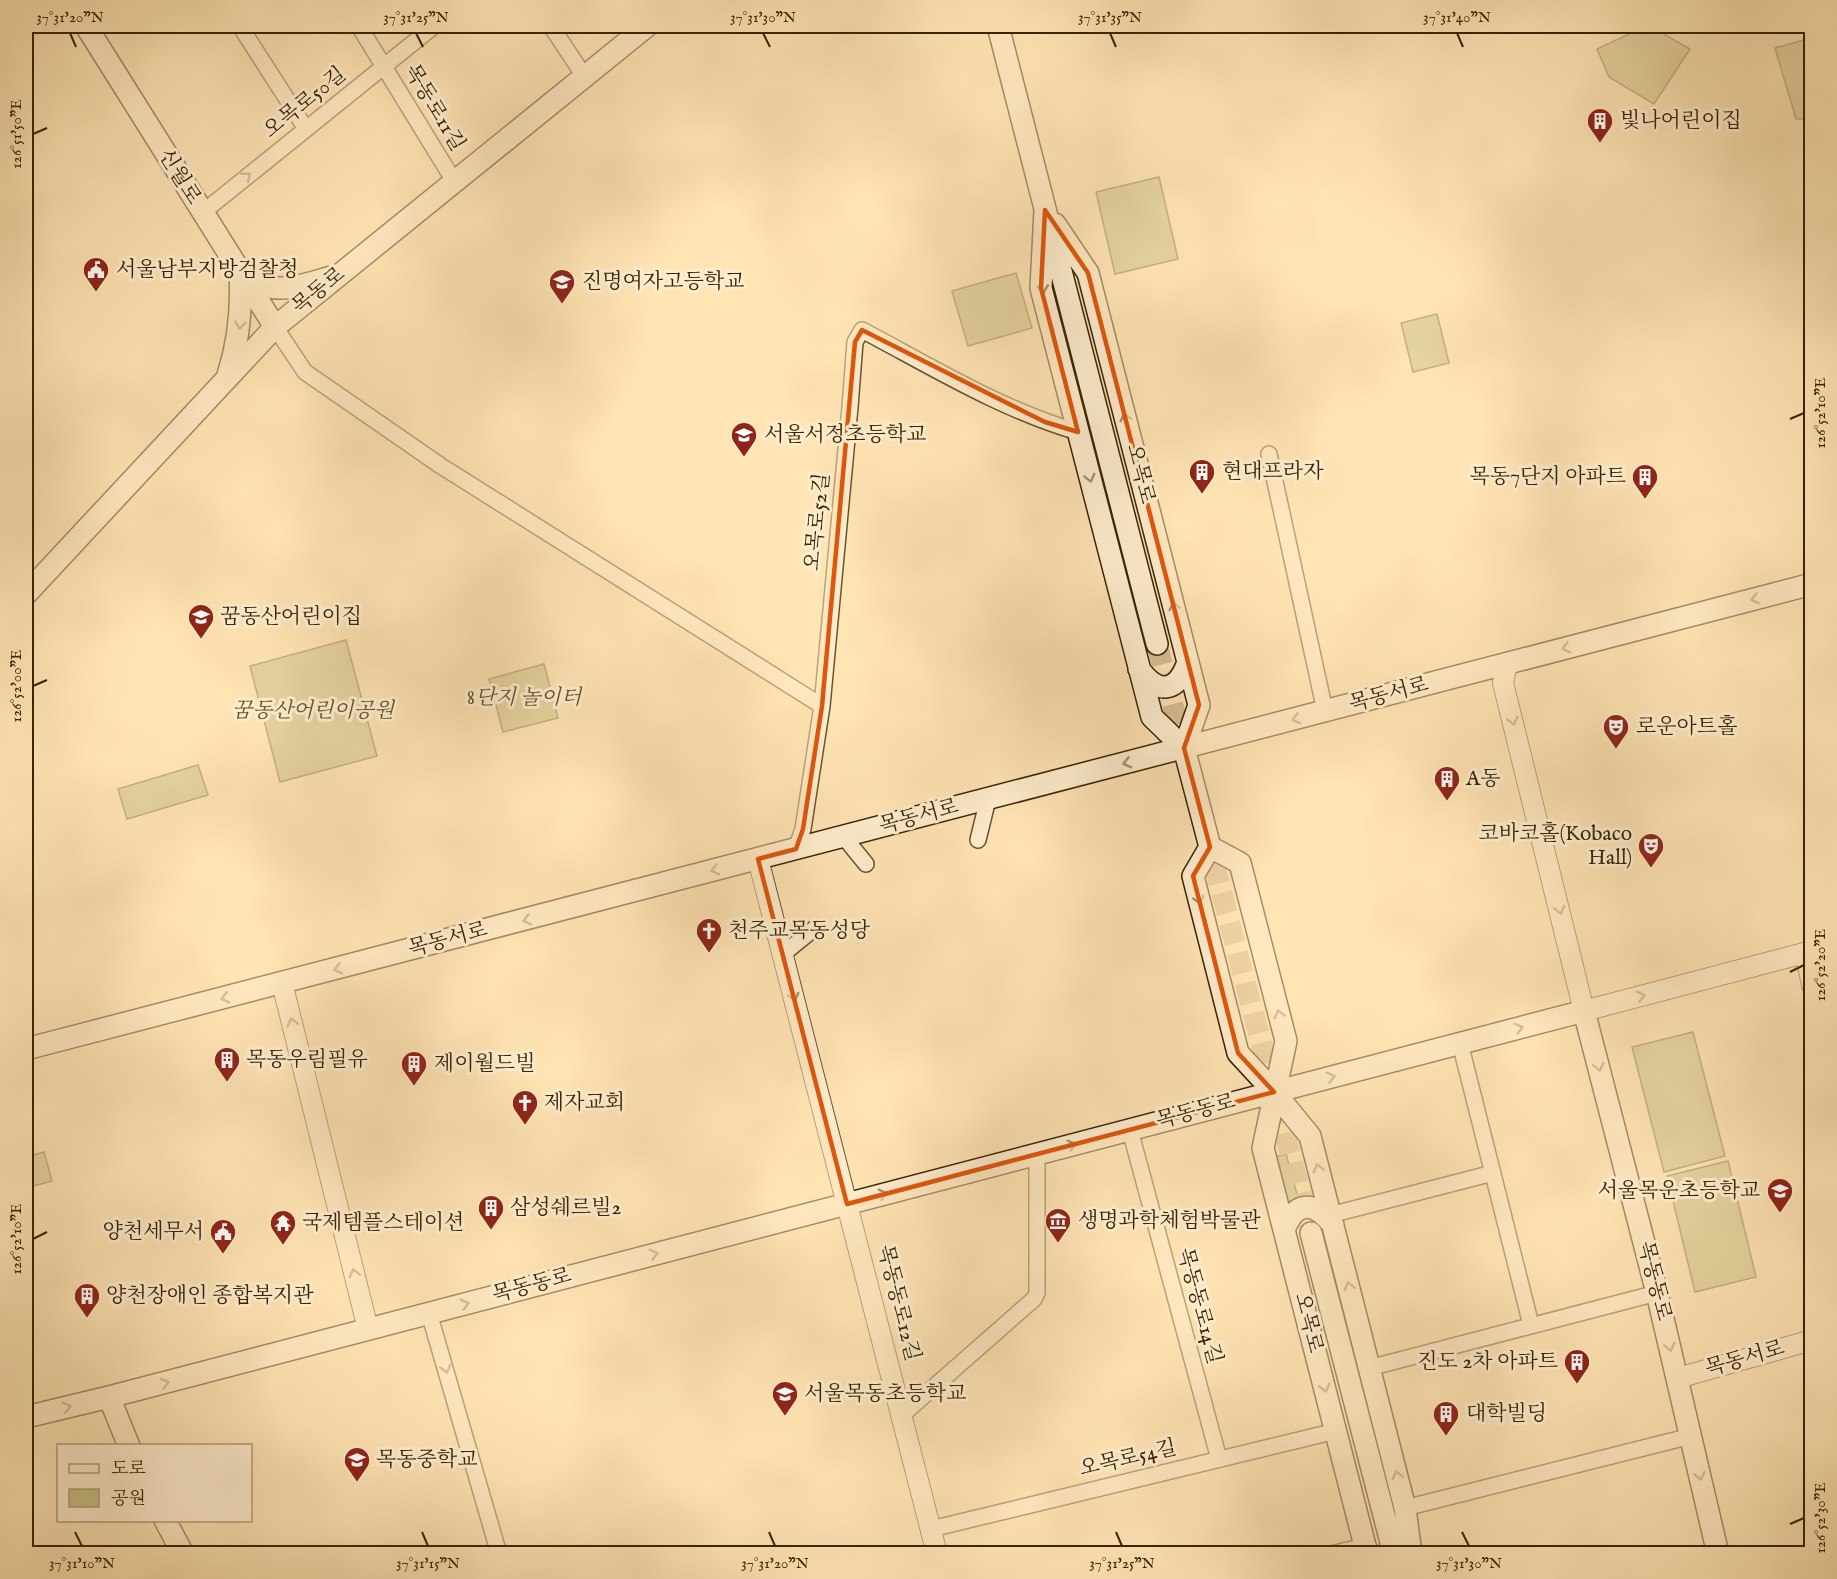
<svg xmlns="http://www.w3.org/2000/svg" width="1837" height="1579" font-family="'IM FELL English','Noto Serif KR',serif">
<rect width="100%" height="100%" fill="#ffe4b4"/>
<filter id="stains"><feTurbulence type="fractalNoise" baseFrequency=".00333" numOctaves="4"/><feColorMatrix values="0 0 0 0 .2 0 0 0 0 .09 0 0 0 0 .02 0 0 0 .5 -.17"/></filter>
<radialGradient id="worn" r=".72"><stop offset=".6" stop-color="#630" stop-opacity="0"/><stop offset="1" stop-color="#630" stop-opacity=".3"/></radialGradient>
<path fill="#c8c288" stroke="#807246" stroke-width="1.5" d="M1646 26H1650L1690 49 1654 104 1609 77 1597 49Z
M1811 38V119H1796L1775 48Z
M1159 177 1178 259 1115 274 1096 192Z
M1016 273 1032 328 968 346 952 291Z
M1437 314 1449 363 1413 372 1401 323Z
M346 640 377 756 280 782 250 666Z
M544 664 558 718 503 732 489 679Z
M198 765 208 795 127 819 118 789Z
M1693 1032 1725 1156 1664 1172 1632 1047Z
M44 1152 52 1181 26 1188V1157Z
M1286 1154 1298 1198 1284 1204 1268 1159Z
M1728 1161 1756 1277 1695 1292 1667 1176Z"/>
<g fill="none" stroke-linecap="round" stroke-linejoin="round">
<path stroke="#d7bd91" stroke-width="21" stroke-dasharray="21 10" stroke-linecap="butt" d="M1157 644 1186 756
M1206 833 1311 1233"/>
<g stroke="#69532f" stroke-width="18">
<path id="minor" d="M240 26 306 129
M359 26 454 181
M551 26 584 76
M202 213 434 26
M275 327 305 372 441 466 822 706
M1269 454 1325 711
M844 837 866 864
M978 840 988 799
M796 849 803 829 822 706 850 407 855 342 862 330C932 367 1002 410 1078 432
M783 954 815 928
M1460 1043 1531 1325
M1130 1130 1219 1459
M1330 1215 1493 1173
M429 1313 499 1554
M1369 1368 1657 1293
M902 1415 1034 1299 1037 1293V1154
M1405 1508 1691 1436
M931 1529 1336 1431
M1331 1554 1365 1546"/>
</g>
<g stroke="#69532f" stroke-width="22">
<path id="tertiary" d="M1507 664 1503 683 1584 1011 1812 951
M758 859 937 1554
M1811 952 1808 965 1812 985
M282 983 368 1329
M1678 1378 1812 1340"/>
</g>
<g stroke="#372303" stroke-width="24">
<path id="secondary" d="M86 26 275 327
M998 26 1157 644
M1045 210 1041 288 1152 717 1184 748 1210 847 1193 876 1238 1053 1274 1092 1310 1136 1405 1508 1411 1554
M1055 224 1088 273 1199 705 1184 748
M244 273C249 276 254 281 260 284 281 294 310 283 331 277
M228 375C239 341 242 309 240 273
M26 594 275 327 647 26
M1139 669C1158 695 1177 693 1188 662
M1210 847 1240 863 1286 1041 1263 1148 1365 1546 1369 1554
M26 1049 1812 584
M1284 1230C1296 1200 1314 1201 1333 1225
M1311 1233 1394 1554
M109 1397 129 1446
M26 1417 109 1397 1584 1011 1657 1293 1718 1554
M165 1520 183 1554"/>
</g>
<use href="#minor" stroke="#ffedce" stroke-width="15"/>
<use href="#tertiary" stroke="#ffedce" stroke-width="20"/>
<use href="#secondary" stroke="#ffedce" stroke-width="21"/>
</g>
<defs><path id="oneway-chevron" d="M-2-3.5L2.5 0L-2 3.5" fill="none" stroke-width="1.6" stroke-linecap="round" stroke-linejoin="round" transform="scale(1.5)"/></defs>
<g stroke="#a59273">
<use href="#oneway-chevron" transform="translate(247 176) rotate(-39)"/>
<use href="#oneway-chevron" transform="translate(1043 289) rotate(83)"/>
<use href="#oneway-chevron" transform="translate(240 325) rotate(97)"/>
<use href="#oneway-chevron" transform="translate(1125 417) rotate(-104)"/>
<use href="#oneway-chevron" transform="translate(1090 478) rotate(76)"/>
<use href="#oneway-chevron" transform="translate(1755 599) rotate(165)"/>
<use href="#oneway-chevron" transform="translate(1174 606) rotate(-104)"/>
<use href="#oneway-chevron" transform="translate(1566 648) rotate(165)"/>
<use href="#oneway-chevron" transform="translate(1296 719) rotate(165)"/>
<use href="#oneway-chevron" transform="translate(1513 721) rotate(76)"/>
<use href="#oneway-chevron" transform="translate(1127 763) rotate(165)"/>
<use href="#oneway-chevron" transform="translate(715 870) rotate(165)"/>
<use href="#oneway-chevron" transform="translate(1199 900) rotate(75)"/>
<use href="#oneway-chevron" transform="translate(1560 910) rotate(76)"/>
<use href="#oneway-chevron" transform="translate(527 920) rotate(165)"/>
<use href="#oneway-chevron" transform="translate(338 969) rotate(165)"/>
<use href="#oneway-chevron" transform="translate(1641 996) rotate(-15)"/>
<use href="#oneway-chevron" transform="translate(794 997) rotate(76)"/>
<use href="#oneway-chevron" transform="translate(225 998) rotate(166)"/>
<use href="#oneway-chevron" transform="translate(1279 1014) rotate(-104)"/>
<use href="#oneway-chevron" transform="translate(292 1022) rotate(-104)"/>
<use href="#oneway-chevron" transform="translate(1519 1028) rotate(-15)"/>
<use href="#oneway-chevron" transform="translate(1599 1067) rotate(76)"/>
<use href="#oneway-chevron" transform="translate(1331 1077) rotate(-14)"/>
<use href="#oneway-chevron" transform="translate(1072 1145) rotate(-15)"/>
<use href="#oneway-chevron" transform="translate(1318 1168) rotate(-104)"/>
<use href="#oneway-chevron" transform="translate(883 1194) rotate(-15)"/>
<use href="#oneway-chevron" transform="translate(654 1254) rotate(-15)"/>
<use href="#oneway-chevron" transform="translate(354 1273) rotate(-104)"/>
<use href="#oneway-chevron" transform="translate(1349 1286) rotate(-104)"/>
<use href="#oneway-chevron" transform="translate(465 1304) rotate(-15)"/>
<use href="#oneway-chevron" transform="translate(1670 1347) rotate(76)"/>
<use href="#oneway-chevron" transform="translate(446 1369) rotate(74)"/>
<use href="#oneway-chevron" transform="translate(165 1383) rotate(-15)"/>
<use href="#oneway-chevron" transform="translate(1325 1388) rotate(76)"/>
<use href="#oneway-chevron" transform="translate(67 1407) rotate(-13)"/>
<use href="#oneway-chevron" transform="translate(1397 1475) rotate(-104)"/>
<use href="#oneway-chevron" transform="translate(1700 1476) rotate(77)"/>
</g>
<path d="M0 0H1837V1579H0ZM1045 210 1088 273 1199 705 1184 748 1210 847 1193 876 1238 1053 1274 1092 847 1204 758 859 796 849 803 829 822 706 855 342 862 330 1045 422 1078 432 1041 288Z" fill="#ffe4b4" fill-opacity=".55" fill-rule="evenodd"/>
<path fill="none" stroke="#df560c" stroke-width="4.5" stroke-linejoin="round" d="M1045 210 1088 273 1199 705 1184 748 1210 847 1193 876 1238 1053 1274 1092 847 1204 758 859 796 849 803 829 822 706 855 342 862 330 1045 422 1078 432 1041 288Z"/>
<path fill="none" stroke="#372303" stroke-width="2" d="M70 33 76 47M416 33 423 47M763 33 770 47M1110 33 1116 47M1457 33 1463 47M33 134 47 128M1790 419 1804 413M33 686 47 680M1790 972 1804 965M33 1239 47 1232M1790 1524 1804 1518M75 1532 82 1546M422 1532 428 1546M769 1532 775 1546M1116 1532 1122 1546M1462 1532 1469 1546"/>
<defs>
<g id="building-pin" transform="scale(1.35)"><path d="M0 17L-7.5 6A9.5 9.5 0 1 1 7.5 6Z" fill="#8f2418" stroke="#ffedce"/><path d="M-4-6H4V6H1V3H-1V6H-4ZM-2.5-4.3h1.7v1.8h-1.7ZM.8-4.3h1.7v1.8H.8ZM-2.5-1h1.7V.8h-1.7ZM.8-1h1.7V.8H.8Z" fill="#fff"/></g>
<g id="civic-pin" transform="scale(1.35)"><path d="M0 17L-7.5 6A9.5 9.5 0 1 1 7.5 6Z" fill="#8f2418" stroke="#ffedce"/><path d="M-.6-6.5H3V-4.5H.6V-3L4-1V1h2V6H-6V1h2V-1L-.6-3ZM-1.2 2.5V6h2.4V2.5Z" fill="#fff"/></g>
<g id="school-pin" transform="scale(1.35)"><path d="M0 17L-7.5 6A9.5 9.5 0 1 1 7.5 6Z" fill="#8f2418" stroke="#ffedce"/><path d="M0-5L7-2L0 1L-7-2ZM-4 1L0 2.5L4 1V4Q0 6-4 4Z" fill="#fff"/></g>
<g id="theatre-pin" transform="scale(1.35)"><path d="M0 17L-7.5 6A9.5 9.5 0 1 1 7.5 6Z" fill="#8f2418" stroke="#ffedce"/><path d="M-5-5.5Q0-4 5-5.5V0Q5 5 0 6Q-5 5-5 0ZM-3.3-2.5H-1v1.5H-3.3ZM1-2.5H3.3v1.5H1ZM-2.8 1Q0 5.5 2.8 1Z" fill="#fff"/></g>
<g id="church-pin" transform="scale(1.35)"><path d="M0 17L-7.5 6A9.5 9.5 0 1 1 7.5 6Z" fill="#8f2418" stroke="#ffedce"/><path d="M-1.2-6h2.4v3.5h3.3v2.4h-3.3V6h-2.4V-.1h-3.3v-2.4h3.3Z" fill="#fff"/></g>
<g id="museum-pin" transform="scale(1.35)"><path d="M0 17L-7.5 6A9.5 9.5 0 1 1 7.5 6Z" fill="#8f2418" stroke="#ffedce"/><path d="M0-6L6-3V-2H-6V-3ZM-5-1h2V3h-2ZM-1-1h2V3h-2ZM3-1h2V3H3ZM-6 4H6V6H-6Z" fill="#fff"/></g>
<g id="temple-pin" transform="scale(1.35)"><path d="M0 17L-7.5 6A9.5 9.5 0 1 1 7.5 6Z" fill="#8f2418" stroke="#ffedce"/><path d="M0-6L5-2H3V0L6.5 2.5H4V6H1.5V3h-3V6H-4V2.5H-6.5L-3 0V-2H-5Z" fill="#fff"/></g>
</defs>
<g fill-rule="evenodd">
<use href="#building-pin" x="1600" y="121"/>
<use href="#civic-pin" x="96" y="270"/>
<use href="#school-pin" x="562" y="282"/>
<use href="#school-pin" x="744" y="435"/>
<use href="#building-pin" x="1202" y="472"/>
<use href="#building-pin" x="1645" y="477"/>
<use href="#school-pin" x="201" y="617"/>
<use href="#theatre-pin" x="1616" y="727"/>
<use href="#building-pin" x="1447" y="779"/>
<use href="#theatre-pin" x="1651" y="846"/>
<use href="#church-pin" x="709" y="931"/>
<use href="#building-pin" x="227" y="1060"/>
<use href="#building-pin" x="414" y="1064"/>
<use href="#church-pin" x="525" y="1103"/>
<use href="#school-pin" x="1780" y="1191"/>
<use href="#building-pin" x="491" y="1208"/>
<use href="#museum-pin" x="1058" y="1221"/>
<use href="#temple-pin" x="283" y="1223"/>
<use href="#civic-pin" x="223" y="1232"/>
<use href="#building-pin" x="87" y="1296"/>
<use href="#building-pin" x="1577" y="1362"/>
<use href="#school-pin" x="785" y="1394"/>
<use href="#building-pin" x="1446" y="1414"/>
<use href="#school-pin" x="357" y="1460"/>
</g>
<g text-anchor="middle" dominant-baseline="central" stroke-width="6" stroke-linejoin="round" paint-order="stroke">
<g font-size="21" fill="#372303" stroke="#ffedce">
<text transform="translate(305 103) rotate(-39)">오목로50길</text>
<text transform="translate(434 108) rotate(59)">목동로11길</text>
<text transform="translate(179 177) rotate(58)">신월로</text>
<text transform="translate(319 291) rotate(-39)">목동로</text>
<text transform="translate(1140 474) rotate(76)">오목로</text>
<text transform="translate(818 522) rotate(-84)">오목로52길</text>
<text transform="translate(1389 695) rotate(-15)">목동서로</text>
<text transform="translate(919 817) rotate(-15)">목동서로</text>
<text transform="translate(448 940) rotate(-15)">목동서로</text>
<text transform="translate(1196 1112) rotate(-15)">목동동로</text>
<text transform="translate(1654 1281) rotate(76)">목동동로</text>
<text transform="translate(532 1286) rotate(-15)">목동동로</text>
<text transform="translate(898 1303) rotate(76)">목동동로12길</text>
<text transform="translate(1199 1306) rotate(75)">목동동로14길</text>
<text transform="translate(1308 1323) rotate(76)">오목로</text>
<text transform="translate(1745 1359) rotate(-16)">목동서로</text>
<text transform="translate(1128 1459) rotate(-13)">오목로54길</text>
</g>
<g font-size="21" fill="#372303" stroke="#ffedce" text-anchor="start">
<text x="1620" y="121">빛나어린이집</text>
<text x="116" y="270">서울남부지방검찰청</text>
<text x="582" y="282">진명여자고등학교</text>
<text x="764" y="435">서울서정초등학교</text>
<text x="1222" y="472">현대프라자</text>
<text x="1626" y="477" text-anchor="end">목동7단지 아파트</text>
<text x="220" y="617">꿈동산어린이집</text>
<text x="1636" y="727">로운아트홀</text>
<text x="1466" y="779">A동</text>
<text x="1632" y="834" text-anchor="end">코바코홀(Kobaco<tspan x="1632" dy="24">Hall)</tspan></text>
<text x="728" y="931">천주교목동성당</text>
<text x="246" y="1060">목동우림필유</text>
<text x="434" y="1064">제이월드빌</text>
<text x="544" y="1103">제자교회</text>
<text x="1760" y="1191" text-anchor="end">서울목운초등학교</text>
<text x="510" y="1208">삼성쉐르빌2</text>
<text x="1078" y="1221">생명과학체험박물관</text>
<text x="302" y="1223">국제템플스테이션</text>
<text x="204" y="1232" text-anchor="end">양천세무서</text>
<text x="106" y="1296">양천장애인 종합복지관</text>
<text x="1558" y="1362" text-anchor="end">진도 2차 아파트</text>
<text x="804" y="1394">서울목동초등학교</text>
<text x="1466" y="1414">대학빌딩</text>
<text x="376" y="1460">목동중학교</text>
</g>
<g font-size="21" font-style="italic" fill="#62532b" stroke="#ffedce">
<text x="524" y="698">8단지 놀이터</text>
<text x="313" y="711">꿈동산어린이공원</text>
</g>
</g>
<rect width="1837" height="1579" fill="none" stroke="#ffe4b4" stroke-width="66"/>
<rect x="57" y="1444" width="195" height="78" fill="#ffedce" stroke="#af9c7d" stroke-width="1.5"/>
<rect x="69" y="1464" width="30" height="9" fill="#ffedce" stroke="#af9c7d" stroke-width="1.5"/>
<text x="111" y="1474" font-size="18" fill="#372303">도로</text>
<rect x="69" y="1489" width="30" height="18" fill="#c8c288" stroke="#af9c7d" stroke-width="1.5"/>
<text x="111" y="1504" font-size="18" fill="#372303">공원</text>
<rect x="33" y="33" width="1771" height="1513" fill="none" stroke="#372303" stroke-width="2"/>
<g font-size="15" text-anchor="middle" fill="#372303">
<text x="70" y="22">37°31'20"N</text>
<text x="416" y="22">37°31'25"N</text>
<text x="763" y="22">37°31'30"N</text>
<text x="1110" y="22">37°31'35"N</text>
<text x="1457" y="22">37°31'40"N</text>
<text transform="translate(16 134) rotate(-90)" y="5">126°51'50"E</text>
<text transform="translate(1820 413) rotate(-90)" y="5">126°52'10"E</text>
<text transform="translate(16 686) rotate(-90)" y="5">126°52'00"E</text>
<text transform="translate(1820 965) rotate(-90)" y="5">126°52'20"E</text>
<text transform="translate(16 1239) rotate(-90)" y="5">126°52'10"E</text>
<text transform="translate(1820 1518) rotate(-90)" y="5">126°52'30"E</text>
<text x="82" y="1568">37°31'10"N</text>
<text x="428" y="1568">37°31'15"N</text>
<text x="775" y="1568">37°31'20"N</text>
<text x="1122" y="1568">37°31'25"N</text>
<text x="1469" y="1568">37°31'30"N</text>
</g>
<rect width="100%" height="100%" filter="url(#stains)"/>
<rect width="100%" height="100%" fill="url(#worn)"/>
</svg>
